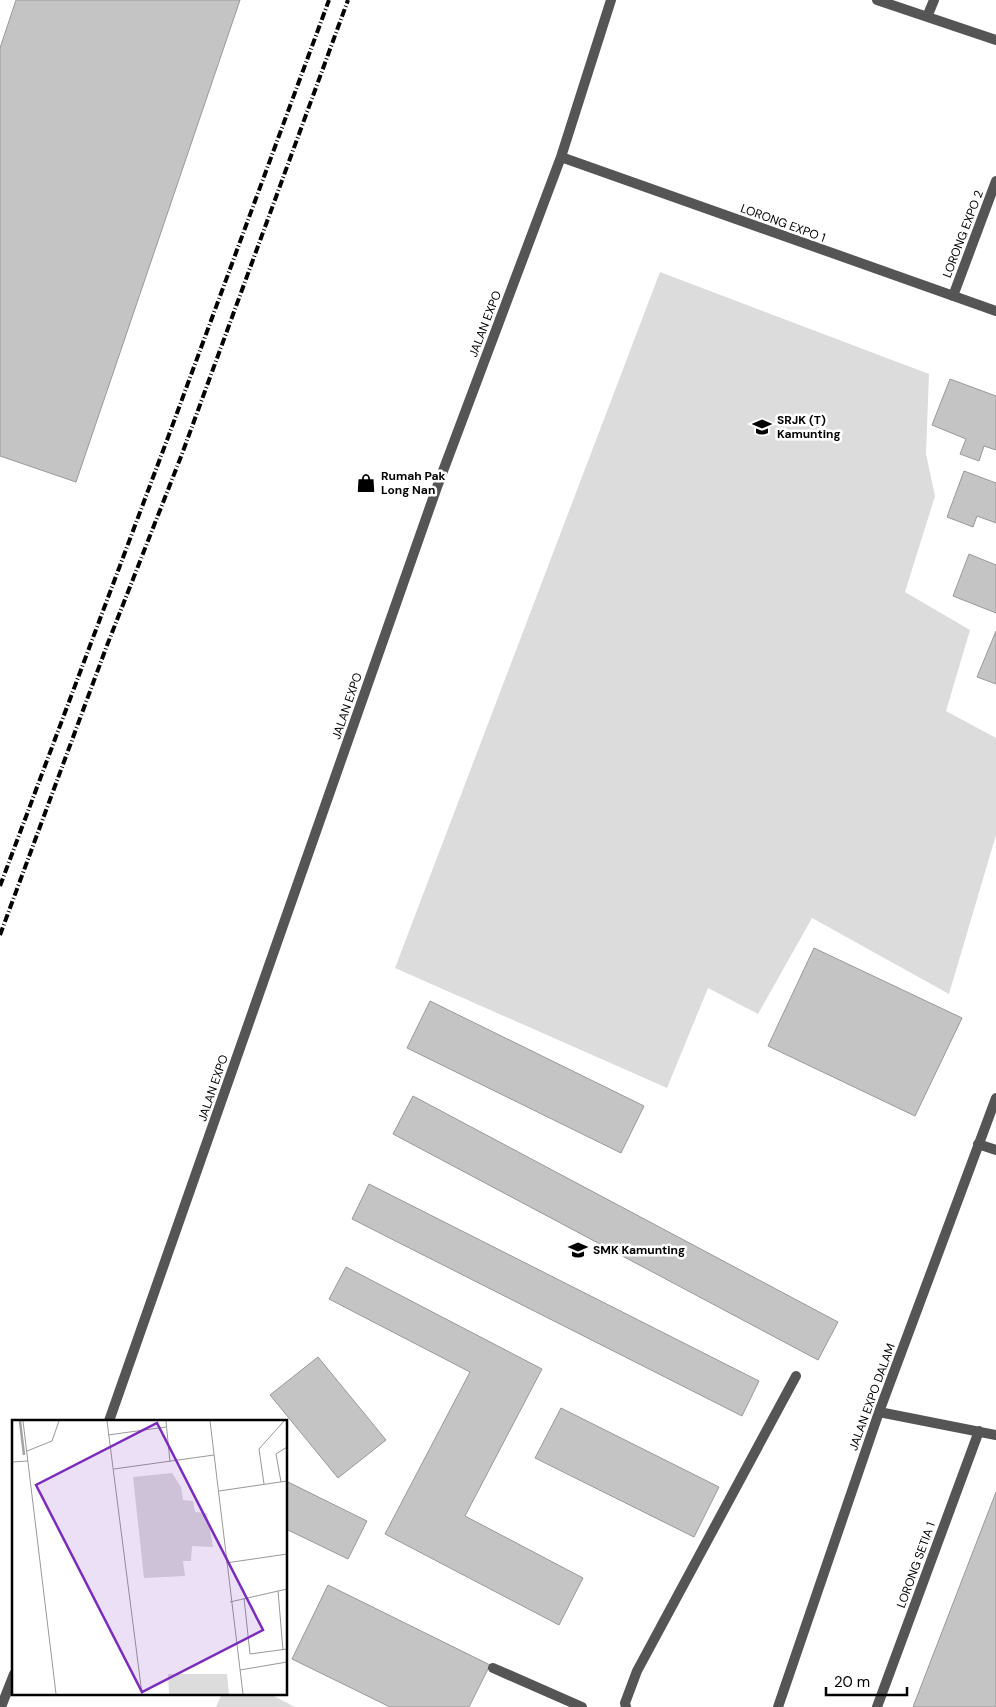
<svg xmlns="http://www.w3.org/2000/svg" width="996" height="1707" font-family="'DM Sans',sans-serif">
<rect width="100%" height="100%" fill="#fff"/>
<path fill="#dcdcdc" d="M660 272 929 374 926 454 935 496 905 592 970 630 946 711 996 738V835L949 994 812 918 758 1014 708 988 667 1088 395 968Z
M222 1693H268L295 1707H216Z"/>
<path fill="#c4c4c4" stroke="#999" d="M16 0H240L76 482 0 456V48Z
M950 379 996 396V450L984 446 979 461 960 454 966 439 932 425Z
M964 471 996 483V523L977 516 973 527 947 517Z
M969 554 996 565V613L953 596Z
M996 631V684L977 677Z
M814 948 962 1018 915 1116 768 1046Z
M430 1001 644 1106 621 1153 407 1048Z
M413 1096 838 1322 818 1360 393 1134Z
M369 1184 759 1381 742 1416 352 1219Z
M346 1267 542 1369 465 1516 583 1578 559 1625 385 1534 470 1372 329 1299Z
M318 1357 386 1440 338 1478 270 1395Z
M561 1408 719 1487 694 1537 535 1458Z
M286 1481 367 1521 348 1559 286 1529Z
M996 1492V1707H913Z
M328 1585 490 1665 469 1707H390L292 1659Z"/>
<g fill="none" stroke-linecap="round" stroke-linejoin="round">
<path stroke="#555" stroke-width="10" d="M493 1668 582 1707
M626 1707 625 1703 637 1671 796 1376"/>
<path stroke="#555" stroke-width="10" d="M877 0 996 40
M927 17 934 0
M561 157 996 311
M953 296 996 181
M978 1144 996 1150
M879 1412 996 1435
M109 1421 437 487 561 157 611 0
M1 1707 14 1674
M778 1707 879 1412 996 1098
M877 1707 979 1431"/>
<path stroke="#000" stroke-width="4" stroke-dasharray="8 2.5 1 2.5" stroke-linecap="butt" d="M0 886 170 432 329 0
M0 935 106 648 182 454 348 0"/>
</g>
<defs>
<g id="school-bare" transform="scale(1.5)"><path d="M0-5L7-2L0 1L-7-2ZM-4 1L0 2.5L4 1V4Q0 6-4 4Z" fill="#000" stroke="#fff" stroke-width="2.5" paint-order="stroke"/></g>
<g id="shop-bare" transform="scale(1.5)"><path d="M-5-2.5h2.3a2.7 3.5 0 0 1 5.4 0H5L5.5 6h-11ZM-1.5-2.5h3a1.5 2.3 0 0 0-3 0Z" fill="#000" stroke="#fff" stroke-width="2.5" paint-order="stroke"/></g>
</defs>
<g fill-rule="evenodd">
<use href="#school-bare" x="762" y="427"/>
<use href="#shop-bare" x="366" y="483"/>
<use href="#school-bare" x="578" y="1250"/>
</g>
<g text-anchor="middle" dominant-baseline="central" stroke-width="5" stroke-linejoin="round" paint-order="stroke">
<g font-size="12" fill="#000" stroke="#fff">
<text transform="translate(783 223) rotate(20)">LORONG EXPO 1</text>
<text transform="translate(963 234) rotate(-69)">LORONG EXPO 2</text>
<text transform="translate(485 324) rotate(-69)">JALAN EXPO</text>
<text transform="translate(347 706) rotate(-71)">JALAN EXPO</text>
<text transform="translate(213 1088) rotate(-71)">JALAN EXPO</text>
<text transform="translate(872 1397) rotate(-70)">JALAN EXPO DALAM</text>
<text transform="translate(916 1565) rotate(-70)">LORONG SETIA 1</text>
</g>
<g font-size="12" font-weight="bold" fill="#000" stroke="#fff" text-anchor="start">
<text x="777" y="420">SRJK (T)<tspan x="777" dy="14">Kamunting</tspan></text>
<text x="381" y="476">Rumah Pak<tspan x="381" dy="14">Long Nan</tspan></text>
<text x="593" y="1250">SMK Kamunting</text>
</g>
</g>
<g transform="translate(12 1420)">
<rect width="275" height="275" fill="#fff"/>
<path d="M160 53 169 67 171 80 181 81 183 92 195 93 201 127 180 126 179 141H171L173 156 132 158 121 57ZM156 254H215L217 274H157Z" fill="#dcdcdc"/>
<path fill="none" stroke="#a3a3a3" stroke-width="2.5" d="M8 1 12 35"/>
<path fill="none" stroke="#999" stroke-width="1" d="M11 1 44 274M95 1 130 274M154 1 158 42M198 1 231 274M96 15 154 7M15 31 40 21 47 1M0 42 16 41M102 49 202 35M269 62 264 34 275 27M252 64 247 29 272 1M207 71 275 61M214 143 275 134M266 171 271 230M232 178 238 234 275 229M218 182 275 169M228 250 275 242"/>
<path fill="#7b2cbf" fill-opacity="0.15" stroke="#7b2cbf" stroke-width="2.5" d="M145 3 251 210 130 272 24 65Z"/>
<rect width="275" height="275" fill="none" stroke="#000" stroke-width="2.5"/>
</g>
<path d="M826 1687v8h81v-8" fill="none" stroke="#000000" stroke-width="2.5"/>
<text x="834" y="1687" font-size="15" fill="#000000" stroke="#ffffff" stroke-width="4" paint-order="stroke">20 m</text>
</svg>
